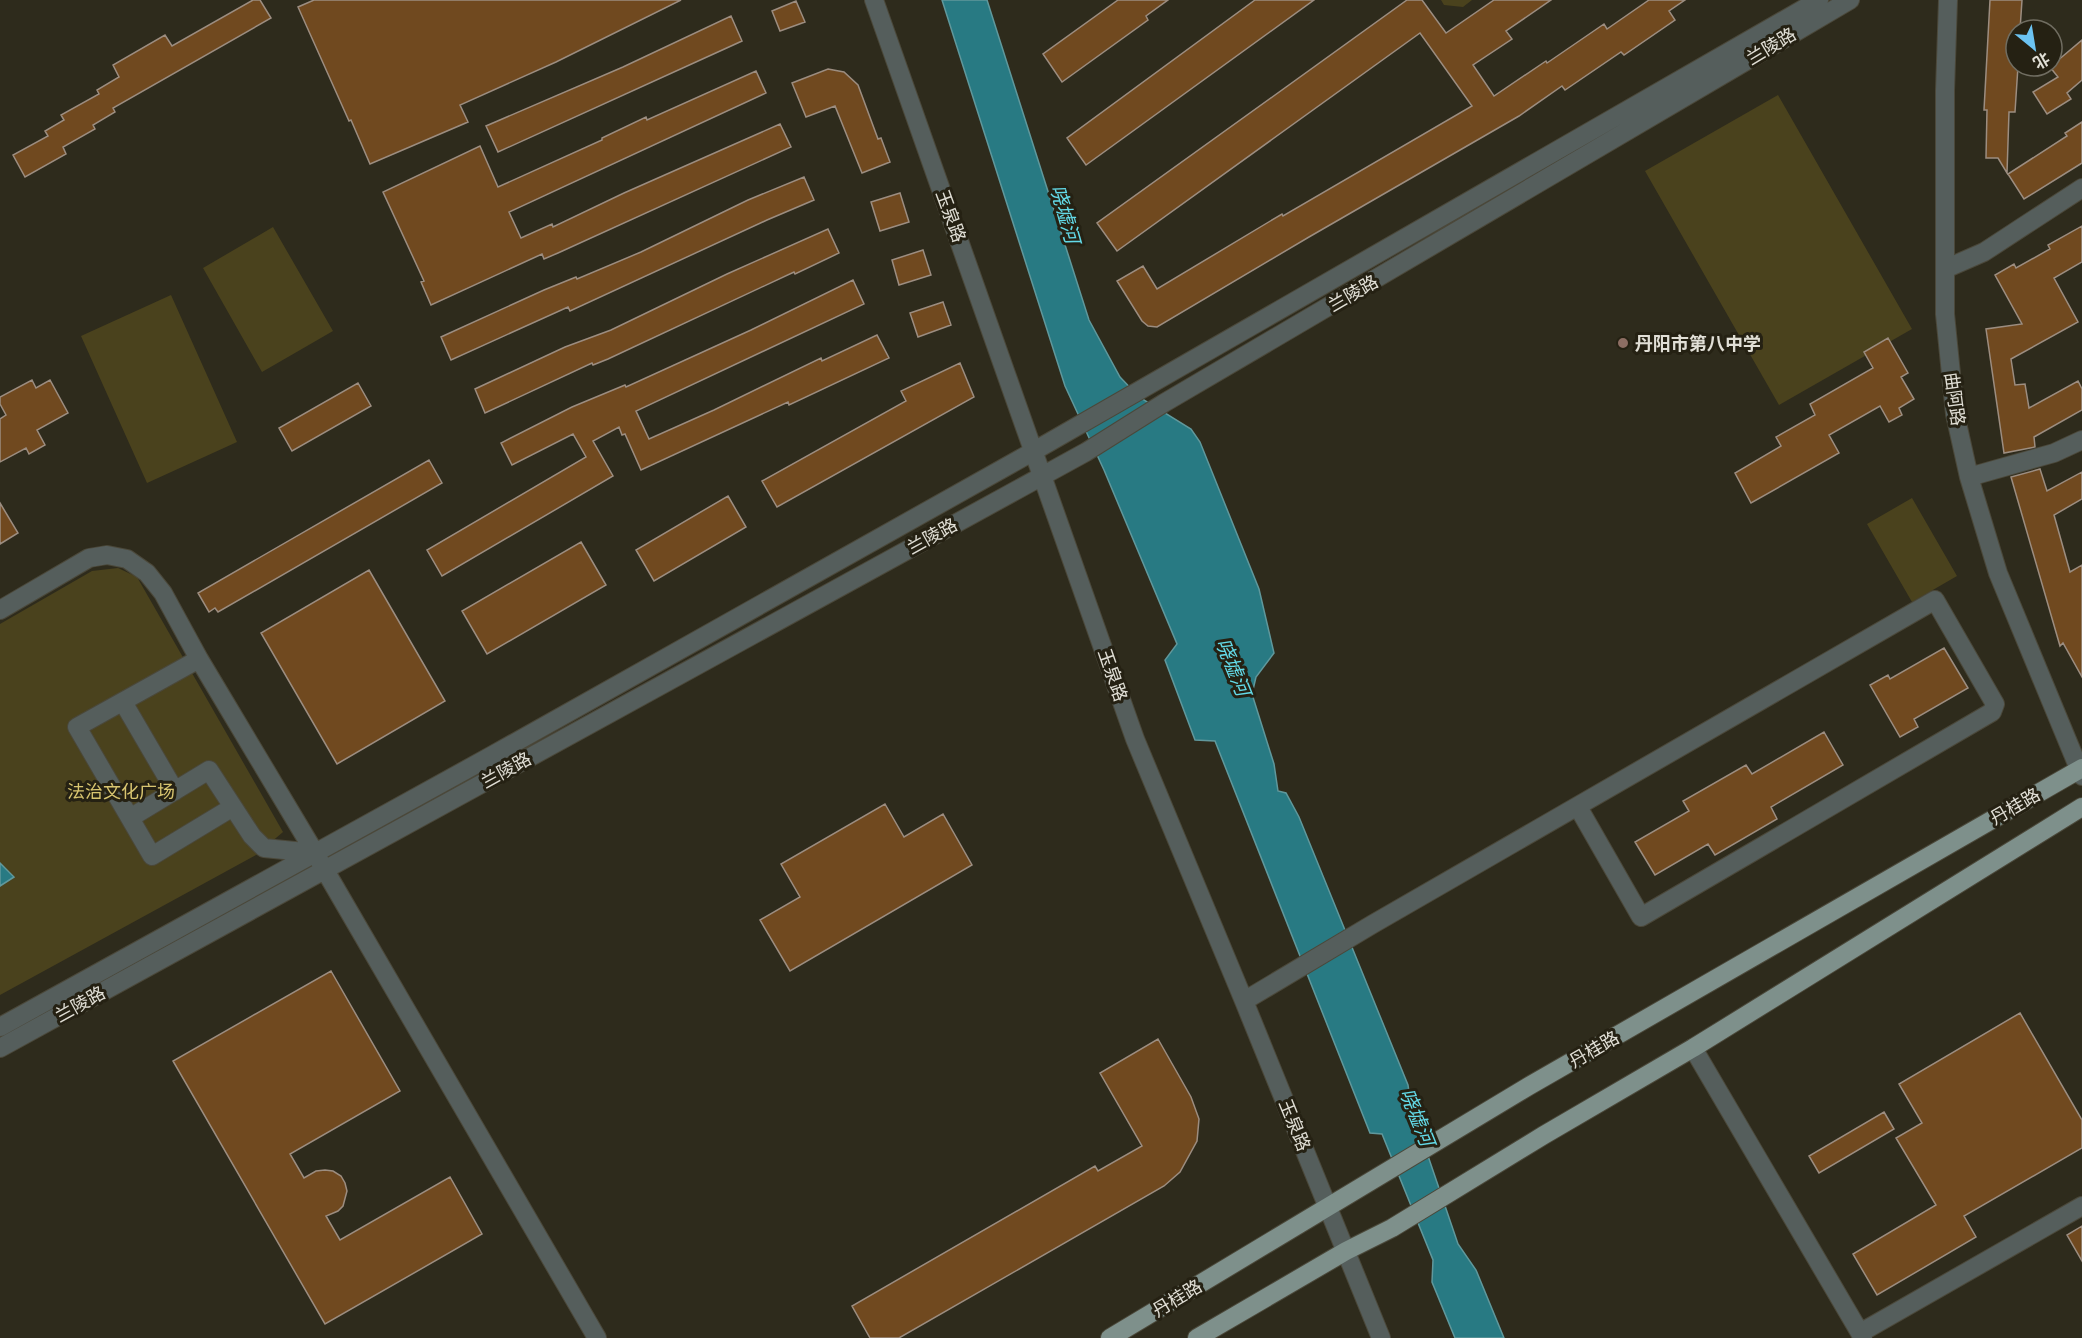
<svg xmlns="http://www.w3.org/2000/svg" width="2082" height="1338" font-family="'Public Sans','Noto Sans SC',sans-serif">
<rect width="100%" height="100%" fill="#2e2b1c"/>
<path fill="#4a421d" d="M1441 0H1472L1463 7 1444 5Z
M1778 95 1912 329 1779 405 1645 171Z
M273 227 333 331 262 372 203 268Z
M171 295 237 442 147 483 81 336Z
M1912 498 1957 576 1912 602 1867 524Z
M118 568 137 577 283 832 256 855 0 995V624L92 571Z"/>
<path fill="#287a83" stroke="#60989c" stroke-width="1.5" d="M942 0H987L1089 320 1120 377 1139 397 1191 429 1200 442 1259 589 1274 653 1256 677 1252 694 1274 764 1278 791 1286 793 1299 817 1408 1085 1411 1106 1458 1244 1476 1270 1504 1338H1455L1432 1282 1433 1260 1382 1134 1370 1133 1215 741 1195 740 1165 660 1177 644 1104 470 1065 386Z
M0 863 14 877 0 886Z"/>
<path fill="#70491f" stroke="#9c8d80" stroke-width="1.5" d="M253 0H260L271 18 113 108 115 112 93 125 95 129 63 147 66 154 25 177 13 155 48 136 45 131 64 120 61 115 99 94 97 90 119 77 113 65 165 35 172 46Z
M314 0H681L556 62 460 105 468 122 370 164 351 120 349 121 298 7Z
M1118 0H1168L1146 16 1148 20 1062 82 1043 54Z
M1255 0H1314L1086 165 1067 138Z
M1407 0H1422L1446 33 1494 0H1551L1506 31 1512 39 1473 65 1494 96 1546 61 1547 63 1604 24 1607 29 1649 0H1685L1669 11 1675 20 1624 55 1621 52 1565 90 1562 86 1519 116 1309 237 1157 327 1148 326 1142 321 1117 281 1143 266 1157 289 1282 214 1283 216 1472 106 1420 33 1117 251 1097 223Z
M1990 0H2022L2020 30H2016V66H2018L2015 112H2009L2007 173 1998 158H1986L1987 110H1984Z
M796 1 805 22 780 31 772 11Z
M731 16 742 41 498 152 486 126 623 67Z
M2082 40V80L2067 93 2071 99 2047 114 2033 92 2058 77 2050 67Z
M828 69 844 72 858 85 878 139 881 138 890 162 862 173 835 106 806 117 792 83Z
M756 71 766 93 509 212 521 238 552 224 553 227 624 193 780 124 791 147 558 253 544 259 542 254 431 305 421 282 424 281 383 192 480 146 498 187 602 140V138L646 117 647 120Z
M2082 122V163L2024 199 2008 174 2067 136 2065 133Z
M804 177 814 200 767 220 570 311 568 307 451 360 441 337 544 290 576 277 577 279 641 252 748 200Z
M900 193 909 222 880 231 871 202Z
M2082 226V262L2054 278 2078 322 2011 359 2015 385 2025 384 2029 408 2078 381 2082 389V410L2034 437 2035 447 2004 453 1986 329 2022 324 1995 275 2014 264 2016 268 2050 249 2048 245Z
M828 229 839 253 795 274 794 272 608 359 593 365 592 363 485 413 475 389 565 347 611 330 727 274Z
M923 250 931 275 899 285 892 260Z
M853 280 864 304 636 411 649 439 714 410 821 358 822 361 877 335 889 358 789 405 788 402 641 470 625 434 622 435 619 427 593 441 613 476 442 576 427 550 586 457 573 434 512 465 501 443 572 407 625 385 626 387 751 330Z
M943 302 951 325 918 337 910 313Z
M1888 338 1908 373 1901 377 1914 399 1899 408 1902 415 1889 422 1880 406 1829 435 1839 453 1751 503 1735 473 1781 446 1776 437 1815 415 1810 404 1873 368 1864 352Z
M960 363 974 397 777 507 762 481 906 401 901 391Z
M32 380 36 388 50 380 68 413 37 430 45 445 29 454 26 448 0 462V419L6 415 0 404V397Z
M358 383 371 406 292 451 279 428Z
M429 460 442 483 218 612 215 608 209 612 198 593Z
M2040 469 2047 491 2082 472V499L2054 515 2070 572 2082 565V677L2063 643 2060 646 2011 477Z
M728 496 746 527 654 581 636 550Z
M0 503 18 533 0 544Z
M581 542 606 585 487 654 462 611Z
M369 570 445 701 337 764 261 633Z
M1944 648 1968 688 1914 719 1918 727 1900 737 1870 685 1888 675 1890 679Z
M1824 732 1843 765 1771 807 1777 819 1715 855 1708 844 1655 875 1635 842 1689 811 1683 801 1746 765 1752 774Z
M885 804 904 837 943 814 972 865 790 971 760 920 800 897 781 864Z
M331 971 400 1091 290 1154 304 1178 316 1171 325 1170 333 1171 341 1176 345 1183 347 1191 343 1206 338 1211 326 1216 340 1240 450 1177 482 1234 325 1324 173 1061Z
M2020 1013 2082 1120V1148L1964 1216 1976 1237 1877 1295 1853 1254 1936 1205 1896 1138 1922 1123 1899 1084Z
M1158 1039 1191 1097 1199 1119 1197 1141 1180 1172 1164 1186 899 1338H870L852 1306 1095 1166 1098 1171 1142 1146 1100 1073Z
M1884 1112 1894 1129 1819 1173 1809 1156Z
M2082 1226V1261L2067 1235Z"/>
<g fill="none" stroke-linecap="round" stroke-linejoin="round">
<g stroke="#4b483a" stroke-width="20">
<path id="minor" d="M874 0 1135 739 1244 1001 1381 1338
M1948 0 1945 91V314L1955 414 1969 477 1998 573 2082 776
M1945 269 1984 252 2082 188
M1969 477 2054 453 2082 440
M0 610 89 558 107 555 127 559 147 573 163 593 199 659 315 853 597 1338
M199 659 77 727 152 856 233 807
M123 702 175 791
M130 818 209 770 252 836 264 848 315 853
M1244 1001 1373 924 1935 600 1995 704 1992 712 1641 917 1578 807
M0 1027 491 756 1034 451 1819 0
M0 1048 1086 452 1164 403 1850 0
M1693 1048 1863 1338
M1860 1333 2082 1206"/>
</g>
<g stroke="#4b483a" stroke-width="20">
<path id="major" d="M1110 1338 1529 1086 2082 768
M1197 1338 1346 1251 1392 1228 1544 1135 1693 1048 2082 807"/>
</g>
<use href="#minor" stroke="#555e5c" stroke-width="18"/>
<use href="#major" stroke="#7e908b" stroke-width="18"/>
</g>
<circle fill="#8d6e63" stroke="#252113" stroke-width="2" cx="1623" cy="343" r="6"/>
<g text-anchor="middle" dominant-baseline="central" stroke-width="6" stroke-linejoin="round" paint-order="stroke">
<g font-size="18" fill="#e1dfd6" stroke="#252113">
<text transform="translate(1771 46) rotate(-31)">兰陵路</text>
<text transform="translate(951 216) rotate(70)">玉泉路</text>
<text transform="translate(1353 293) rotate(-30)">兰陵路</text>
<text transform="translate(1955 399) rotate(82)">曲阿路</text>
<text transform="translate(932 536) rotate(-29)">兰陵路</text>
<text transform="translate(1113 675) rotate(71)">玉泉路</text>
<text transform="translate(506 770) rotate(-29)">兰陵路</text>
<text transform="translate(2015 806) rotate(-30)">丹桂路</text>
<text transform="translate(80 1004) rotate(-29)">兰陵路</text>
<text transform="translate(1594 1049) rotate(-30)">丹桂路</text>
<text transform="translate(1295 1125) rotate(68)">玉泉路</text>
<text transform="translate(1177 1298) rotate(-31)">丹桂路</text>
</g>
<g font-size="18" font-weight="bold" fill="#e1dfd6" stroke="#252113" text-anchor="start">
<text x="1635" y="343">丹阳市第八中学</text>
</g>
<g font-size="18" fill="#d8c570" stroke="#252113">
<text x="121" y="791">法治文化广场</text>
</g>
<g font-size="20" font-style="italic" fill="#63dae8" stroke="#252113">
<text transform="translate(1065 214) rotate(74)">哓墟河</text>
<text transform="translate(1233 667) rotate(68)">哓墟河</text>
<text transform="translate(1417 1117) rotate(68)">哓墟河</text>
</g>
</g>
<g transform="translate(2034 48) rotate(150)"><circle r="28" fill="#252113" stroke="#706d61" stroke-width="1.5"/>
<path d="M0-4.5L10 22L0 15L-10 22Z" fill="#6cc3f2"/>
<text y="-9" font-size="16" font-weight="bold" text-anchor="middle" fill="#e1dfd6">北</text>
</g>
</svg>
